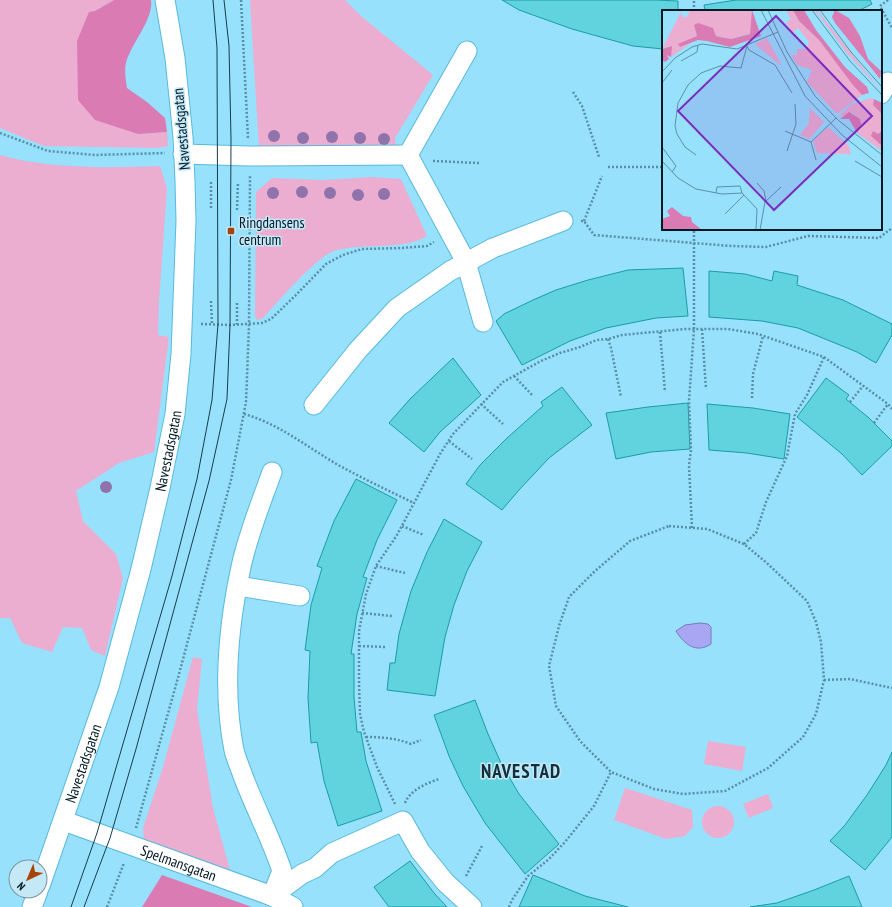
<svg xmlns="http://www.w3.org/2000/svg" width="892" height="907" font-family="'PT Sans Narrow',sans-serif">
<rect width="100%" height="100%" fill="#97e1fd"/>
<path fill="#ebaed0" d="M0 0H114L95 11 138 134 167 132 168 146 158 148 44 146 0 128Z
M250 0H345L361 16 433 75 395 138 396 147 259 149Z
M0 155C48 169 109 168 160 166L167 188 159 302 158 335 169 337 154 452 119 463 76 491 83 521 116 554 123 578 105 656 91 650 82 628 63 627 52 652 22 643 10 618H0Z
M372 177 401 179 427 236C404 251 362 242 334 251 316 257 277 303 263 318L257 320 255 316 256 192 272 178 323 180Z
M193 657 202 659 197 709 213 808 230 870 144 840 143 828 163 767Z
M708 741 746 747 742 771 704 764Z
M625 788 692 810 693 827 685 836 666 839 614 820Z
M768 794 773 808 749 818 743 804Z
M702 822a16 16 0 1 1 32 0a16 16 0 1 1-32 0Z"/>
<path fill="#db7bb4" d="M114 0H151C154 19 130 45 126 63 124 70 126 81 127 88L147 102 165 118 167 132 138 134 95 120 78 100 77 41 89 12 95 11Z
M162 875 252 907H142Z"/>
<path fill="#a9a7f4" stroke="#767cb6" d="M700 623 708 624 711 627V644C696 654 684 644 676 631L685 625Z"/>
<path fill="#61d3de" stroke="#1a9ca7" d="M502 0H656L678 1V11H663V49L633 46 572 29 519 10Z
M736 0H870L872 4 858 11H705L704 5Z
M683 268 688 316 656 318 606 328 570 341 522 365 496 321 504 314 533 300 556 290 588 280 628 270Z
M709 271 745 274 772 281 774 271 798 276 797 285 843 300 892 324V335L876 363 857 352 798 328 762 321 709 317Z
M453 358 481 395 440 432 424 452 389 423 410 399Z
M826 378 849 395 846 399 869 418 892 441V446L862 475 842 454 797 417Z
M562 387 592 425 549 458 519 490 502 510 466 484 480 465 506 439 543 406 541 402Z
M688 403 690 449 651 452 616 459 606 413 648 407Z
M707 404 753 408 790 414 784 459 747 453 709 450Z
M356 479 397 500 377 540 363 577 367 578 357 614 351 654H354V697L357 732H361L366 761 382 811 338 826 324 781 317 742 311 743 308 698 310 651 305 650 311 605 322 568 317 566 334 521Z
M444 519 482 542 467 571 454 605 445 637 435 696 387 690 390 663H395L399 634 411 591 427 552Z
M475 700 488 734 501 763 519 794 559 844 525 874 485 823 463 786 449 756 434 715Z
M892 752V837L865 870 830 841 845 825 867 795 886 765Z
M410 861 434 893 447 907H389L374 887Z
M533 875 585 896 628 907H519Z
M849 876 862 907H750L777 903 814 890Z"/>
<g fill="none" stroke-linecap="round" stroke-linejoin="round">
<g stroke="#58b9dc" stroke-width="21">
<g id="minor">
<path d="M467 51 408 155 466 262 483 322"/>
<path d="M881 94 888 82"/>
<path d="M183 154 249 156 408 155"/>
<path d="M314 405 358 350 397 308 450 271 493 248 563 221"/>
<path d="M238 586 300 596"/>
<path id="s1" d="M64 821 272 896 293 907"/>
<path id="s2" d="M40 886 109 687 141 569 160 488 175 414 181 354 186 221 185 181 183 137 175 58 165 0"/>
<path d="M272 896 282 871C271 838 255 808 243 776 240 767 236 759 234 750 222 689 228 627 241 567 248 534 261 503 272 472"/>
<path d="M272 896 302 874 315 868 332 853 403 821 420 851 445 882 472 907"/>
<path d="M32 907 38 891"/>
</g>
</g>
<path stroke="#598fa4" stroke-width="2.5" stroke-dasharray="2 2" stroke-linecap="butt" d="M241 0 248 138
M888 0 880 6 892 28
M694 11V0
M573 92 582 106 599 157
M0 133 48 151 95 155 165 153
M433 161 479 163
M608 167H663
M211 182V209
M237 210 238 182
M581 221H584L594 235 731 246 766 247 808 236 879 238 892 228
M584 221 602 176
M211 301 212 324
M237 303V325
M201 324 230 325 262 323 271 319 295 296 326 264 343 255 362 249 401 248 427 246 434 242
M702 329 706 389
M660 332 665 392
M608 339 611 348 621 397
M514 376 533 396
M752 398 753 374 763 336
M850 402 863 386
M481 404 503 424
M244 414C280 424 308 448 340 466 364 479 389 491 414 503
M874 423 888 404
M449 441 472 459
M402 526 424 535
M669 526 707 529 744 544 768 564 807 601 816 622 821 642 824 680 816 714 803 737 768 768 725 791 683 794 654 789 611 772 580 741 556 706 549 666 559 626 569 597 594 572 630 541Z
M692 528 689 465 691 450 689 401 694 329
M744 544 756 533 766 502 787 456 795 414 807 395 824 357
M376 566 405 573
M362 613 392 616
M359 646 386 647
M824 680 850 679 892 688
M366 737C382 737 396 738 411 744L421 740
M405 803C410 790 427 783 439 779
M395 804 377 767 364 732 360 714 359 683V631L366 594 376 566 397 535 440 454 453 434 503 382 541 361 560 353 580 347 597 340 608 339 622 335 685 329H728L758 334 824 357 888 404 892 409
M136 828 179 674 231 480 246 402 249 325 250 175
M466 876 482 846
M107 907 124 863
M509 907 512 900 528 876 549 859 565 842 594 806 611 772"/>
<use href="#minor" stroke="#fff" stroke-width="19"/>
<path stroke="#1a3c4a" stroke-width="1" d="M71 907 97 833 172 576 197 479 212 400 218 324 217 48 213 0
M84 907 110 838 136 749 209 481 227 399 230 325 231 139 229 46 224 0"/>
<path stroke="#598fa4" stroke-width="2.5" stroke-dasharray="2 2" stroke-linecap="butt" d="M694 329V229"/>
</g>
<g fill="#9173ab">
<circle cx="274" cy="136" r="6"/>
<circle cx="332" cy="137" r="6"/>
<circle cx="303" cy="138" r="6"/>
<circle cx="360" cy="138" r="6"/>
<circle cx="384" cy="139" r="6"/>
<circle cx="302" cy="192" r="6"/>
<circle cx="273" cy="193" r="6"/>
<circle cx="330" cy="193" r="6"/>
<circle cx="384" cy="194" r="6"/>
<circle cx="358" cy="195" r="6"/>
<circle cx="106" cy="487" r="6"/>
</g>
<rect fill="#a64307" stroke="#c5e8f6" stroke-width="1.5" x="227" y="227" width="8" height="8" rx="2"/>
<g text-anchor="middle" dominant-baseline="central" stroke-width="3" stroke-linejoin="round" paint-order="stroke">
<g font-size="15" fill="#001924" stroke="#c5e8f6">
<text transform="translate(181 129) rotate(-95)">Navestadsgatan</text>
<text stroke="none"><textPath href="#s2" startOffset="454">Navestadsgatan</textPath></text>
<text stroke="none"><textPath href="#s2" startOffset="130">Navestadsgatan</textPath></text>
<text stroke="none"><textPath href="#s1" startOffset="122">Spelmansgatan</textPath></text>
</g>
<g font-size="15" fill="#001924" stroke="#c5e8f6" text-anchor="start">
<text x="239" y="222">Ringdansens<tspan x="239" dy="17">centrum</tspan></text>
</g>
<g font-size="19" font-weight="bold" letter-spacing="1" fill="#11303b" stroke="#c5e8f6">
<text x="521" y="771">NAVESTAD</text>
</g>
</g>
<g transform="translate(662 10)">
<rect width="220" height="220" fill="#97e1fd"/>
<path d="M28 0H91L90 23 68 29 54 26 53 22 33 21 35 26 18 37 29 33 9 47 8 36 1 38 2 35 19 2 21 7H25ZM124 0H131L137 11 157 30 200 85 175 104 145 72 150 60 135 55 129 45H135V39H144L147 32 136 18 130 23 124 12 129 9ZM153 0H155L220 82 184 42ZM105 28 119 54 118 55 93 34ZM209 88 212 89 211 95 220 104V121L211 128 220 136V141L195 123 199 114 191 103 176 107 190 94ZM148 98 162 112 147 129 138 125 147 113ZM166 117 187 136 189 144 155 143 151 131Z" fill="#ebaed0"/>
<path d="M90 0 99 26 68 37 45 31 36 30 18 37 16 34 35 26 32 15 36 13 51 18 54 26 58 27 69 29 88 24ZM131 0H142L154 20 183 57 205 77 207 83 200 85 191 75 157 30 137 11ZM173 0 187 8 198 26 206 49 219 61 218 69 173 13 170 7ZM10 36 9 47 5 45 7 49 3 52 0 50V39ZM212 89 220 93V104L211 95ZM187 102 198 109 199 114 195 123 187 109H178ZM211 121 216 124 220 121V136L209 126ZM10 197 21 206 29 207 30 212 40 220H0V209L8 206 5 201Z" fill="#db7bb4"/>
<path fill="none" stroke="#5b91a6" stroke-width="1" d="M99 0 143 86 180 125 220 157M106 0 125 42 153 86 176 110 220 145M150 0 188 51 220 85M158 0 189 42 220 77M85 36 87 40 113 55 130 83M19 51 35 42 36 35M0 62 13 48 30 37 40 34 75 39 116 22M0 73 10 60M123 121 149 132 154 150M149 132 174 108M0 137 14 156 10 162M125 141 134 114 133 94M34 145 23 137 15 124 13 116 16 93 26 75 39 63 58 56 79 58 85 36M0 151 16 168 34 179 60 184 80 183M193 151 220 167M95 173 102 181 104 191M54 183 55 177 78 176 80 183M80 183 95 199 94 220M63 204 82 185M98 220 103 192 119 177"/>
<path fill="#7b2cbf" fill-opacity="0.15" stroke="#7b2cbf" stroke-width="2" d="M114 6 210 106 112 200 16 101Z"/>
<rect width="220" height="220" fill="none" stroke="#001924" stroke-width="2"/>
</g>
<g transform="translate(28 879) rotate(224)"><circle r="19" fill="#c5e8f6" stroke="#7695a2"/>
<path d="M0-3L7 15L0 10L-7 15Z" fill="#a64307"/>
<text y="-6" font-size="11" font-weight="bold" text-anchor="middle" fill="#001924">N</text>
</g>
</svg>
